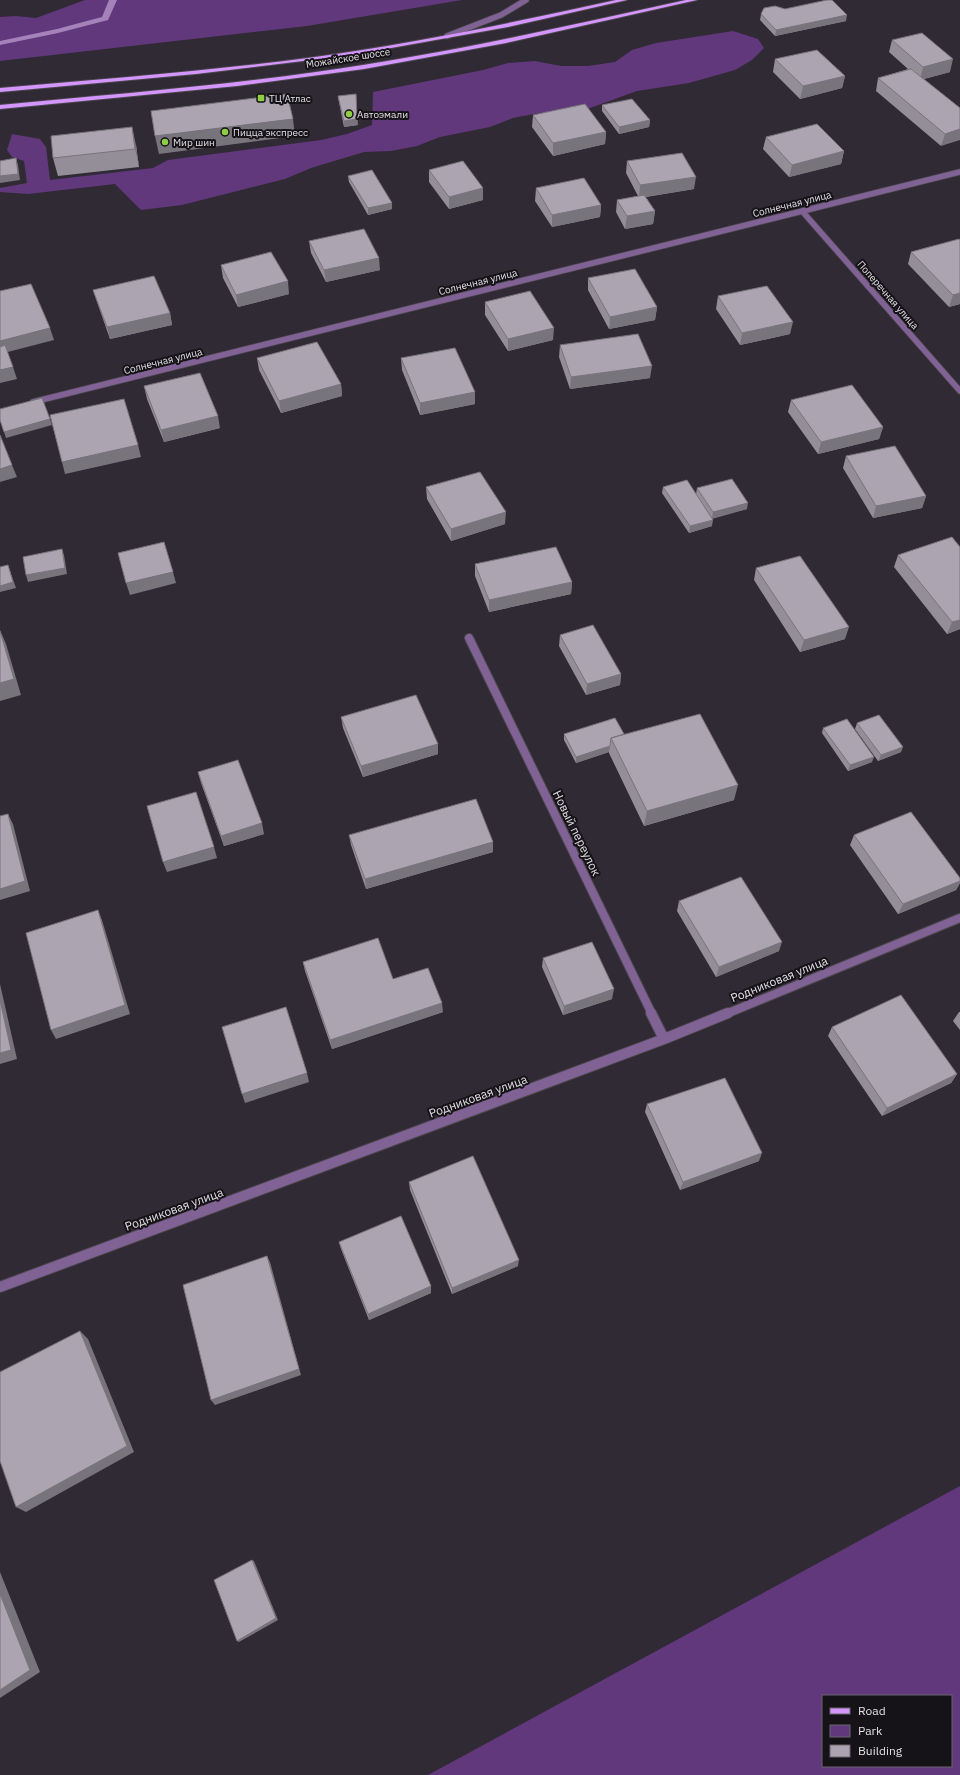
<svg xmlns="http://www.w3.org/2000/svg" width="960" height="1775" font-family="'IBM Plex Sans',sans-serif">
<rect width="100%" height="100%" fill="#2f2a33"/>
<path fill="#62387c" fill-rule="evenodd" d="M85 0H462L307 26 0 61V17L16 16 36 18Z
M733 31 758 39 764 48 752 60 735 70 689 83 637 91 590 108 565 112 539 113 513 118 490 127 440 137 417 146 391 151 364 152 311 168 285 179 182 205 141 210 115 184 28 194 0 192V188L27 183 24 161 12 157 7 150 12 134 40 139 46 147 50 180 153 168 168 160 321 140 347 134 372 125 373 92 483 70 508 63 535 61 561 66H588L615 62 632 50 656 43Z
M960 1486V1775H428ZM823 1696H951V1766H823Z"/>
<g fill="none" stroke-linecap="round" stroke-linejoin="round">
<path fill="#a483ba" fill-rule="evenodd" d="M109 0H117L108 20 58 33 0 45V41L57 29 102 17Z"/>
<g stroke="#4c474f" stroke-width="7">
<path id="minor-far2" d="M447 36 501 15 526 0
M802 211 960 391
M33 402 960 172"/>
</g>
<g stroke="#4c474f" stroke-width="10">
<path id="minor-far1" d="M469 638 652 1014
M726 1014 960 918"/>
</g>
<g stroke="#4c474f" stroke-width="12">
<path id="minor" d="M651 1013 664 1039
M0 1287 664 1039 728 1013"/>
</g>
<g stroke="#4c474f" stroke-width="2">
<path id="primary" d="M616 0H627L508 27 352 55 196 74 0 92V88C105 79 210 71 315 57 416 43 516 22 616 0Z
M686 0H697L506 43 364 69 237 86 0 109V105C105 95 211 87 316 72 440 55 563 27 686 0Z"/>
</g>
<use href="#minor-far2" stroke="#806295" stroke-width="5.5"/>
<use href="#minor-far1" stroke="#806295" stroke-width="8"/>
<use href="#minor" stroke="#806295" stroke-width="10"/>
<use href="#primary" fill="#d495fe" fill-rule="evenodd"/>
</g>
<path fill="#948e98" d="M785 9 846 21 775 36 760 20 761 14Z
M892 40 950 72 924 79 960 108 941 146 876 91 878 78 908 69 889 52Z
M775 59 845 76 842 88 800 99 773 72Z
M338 96 358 125 344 127 339 102Z
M602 105 650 120 649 127 619 134 602 111Z
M533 115 606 132 605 144 553 156 532 127Z
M766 137 844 151 841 164 789 177 763 149Z
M136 145 139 167 58 176 53 158Z
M627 161 694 189 646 197 655 211 653 224 625 229 616 212 617 200 638 196 626 173Z
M429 170 483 200 449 209 429 182Z
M348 176 392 209 368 215 349 182Z
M536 188 601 205 600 217 552 227 535 201Z
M960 240V304L949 307 908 264 911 252Z
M309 241 380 270 326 282 311 253Z
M221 265 289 294 238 307 223 278Z
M588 278 657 307 655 320 609 329 588 290Z
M93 290 170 313 172 325 110 339 97 302Z
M718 296 790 334 740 345 716 309Z
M485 302 553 340 508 351 485 315Z
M560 345 650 378 570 389 559 357Z
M257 358 341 384 342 396 281 413 259 370Z
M401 358 475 392V404L420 415 402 370Z
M144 386 220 428 164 442 147 399Z
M791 400 883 427 879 439 818 454 788 412Z
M846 456 926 496 922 508 873 518 843 468Z
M426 487 505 524 451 541 427 499Z
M663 487 696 494 697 488 747 509 712 518V526L689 533 662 493Z
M960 547V629L947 634 894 567 898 555Z
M475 564 572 582 571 594 489 612 475 576Z
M756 568 845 639 800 652 754 580Z
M560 635 621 674 620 685 586 695 559 646Z
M341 717 438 754 363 777 343 728Z
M857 723 901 752 878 761 855 729Z
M823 728 872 762 848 771 822 733Z
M564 734H624L734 800 644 826 609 753V752L576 763 564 740Z
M198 772 264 834 224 846 201 783Z
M349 835 493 852 366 889 351 845Z
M854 835 960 878V883L956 890 898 914 850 845Z
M679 901 779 951 716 977 677 911Z
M543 958 612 999 563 1015 542 967Z
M303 962 393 979 443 1012 332 1049 305 971Z
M959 1012H960V1030L953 1021Z
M832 1027 957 1074 951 1083 882 1116 828 1036Z
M647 1104 759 1161 680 1190 645 1112Z
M409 1182 518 1266 452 1294 410 1190Z
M339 1242 431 1286V1293L369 1320 341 1249Z"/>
<path fill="#78747c" d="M847 15 846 21 775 36 776 30Z
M953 59 950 72 920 80 923 67Z
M845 76 842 88 800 99 803 86Z
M356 94 358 125 344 127V121Z
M293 119 295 136 159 154 155 136Z
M650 120 649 127 619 134V127Z
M132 127 136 145 139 167 135 149Z
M960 129V140L941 146 945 134Z
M606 132 605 144 553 156V143Z
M844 151 841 164 789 177 792 165Z
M16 158 18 165 20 180 0 183V176Z
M696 177 694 189 639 198 640 185Z
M483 188V200L449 209V197Z
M392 203V209L368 215V208Z
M601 205 600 217 552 227V215Z
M655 211 653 224 625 229 627 216Z
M379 258 380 270 326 282 324 270Z
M288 281 289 294 238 307 236 295Z
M960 293V304L949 307 953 295Z
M657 307 655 320 609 329 610 317Z
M170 313 172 325 110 339 107 327Z
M793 322 790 334 740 345 742 333Z
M50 328 54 340 0 354V341Z
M554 328 553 340 508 351V339Z
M652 366 650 378 570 389 571 377Z
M13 367 17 379 0 383V370Z
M341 384 342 396 281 413 279 401Z
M475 392V404L420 415V403Z
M218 416 220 428 164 442 161 430Z
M50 419 52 425 6 438 4 432Z
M883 427 879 439 818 454 821 442Z
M138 445 141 457 65 474 62 462Z
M12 465 17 477 0 482V469Z
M926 496 922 508 873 518 876 506Z
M748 503 747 509 712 519 713 512Z
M506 512 505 524 451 541V529Z
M713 520 712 526 689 533 690 526Z
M62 549 64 555 67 574 28 582 26 575Z
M8 565 16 588 0 592V586Z
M173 572 176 583 130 595 126 583Z
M572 582 571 594 489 612V600Z
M960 620V629L947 634 952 622Z
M849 627 845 639 800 652 804 640Z
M0 630 6 644 21 695 0 701Z
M621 674 620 685 586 695 587 684Z
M438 744V754L363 777 361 766Z
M610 746 609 752 576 763V757Z
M903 747 901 752 878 761 881 755Z
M874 757 872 762 848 771 850 765Z
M738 785 734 800 644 826 647 811Z
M8 814 13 824 30 891 0 900V889Z
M262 823 264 834 224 846 221 836Z
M493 842V852L366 889 365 879Z
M214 847 217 858 167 872 163 862Z
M960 881V883L956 890 898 914 903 904Z
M98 910 102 920 130 1014 56 1039 51 1030Z
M782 942 779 951 716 977 719 967Z
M0 984 17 1059 0 1064Z
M614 989 612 999 563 1015 564 1006Z
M442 1003 443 1012 332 1049 330 1040Z
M307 1073 309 1082 245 1103 242 1094Z
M957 1074 951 1083 882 1116 887 1108Z
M762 1153 759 1161 680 1190 683 1182Z
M267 1256 270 1262 301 1375 215 1405 211 1400Z
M519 1260 518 1266 452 1294V1288Z
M431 1286V1293L369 1320 368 1314Z
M80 1331 88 1339 134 1452 26 1512 16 1507Z
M252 1560 254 1561 278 1620 239 1642 237 1641Z
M0 1572 40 1672 0 1698Z"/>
<path fill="#aca5b1" stroke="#78747c" d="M827 0H832L847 15 776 30 761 14 764 8 775 6 785 9Z
M922 33 953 59 923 67 892 40Z
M817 50 845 76 803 86 775 59Z
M911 69 960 108V129L945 134 878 78Z
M287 94 293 119 155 136 151 111Z
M356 94 357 119 344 121 338 96Z
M632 99 650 120 619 127 602 105Z
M585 104 606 132 553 143 533 115Z
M817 124 844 151 792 165 766 137Z
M132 127 135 149 53 158 51 136Z
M682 153 696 177 640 185 627 161Z
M16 158 18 174 0 176V161Z
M463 161 483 188 449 197 429 170Z
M372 170 392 203 368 208 348 176Z
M584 178 601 205 552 215 536 188Z
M644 195 655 211 627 216 617 200Z
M364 229 379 258 324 270 309 241Z
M959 239 960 240V293L953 295 911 252Z
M271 252 288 281 236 295 221 265Z
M635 269 657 307 610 317 588 278Z
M154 276 170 313 107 327 93 290Z
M31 284 50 328 0 341V291Z
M767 286 793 322 742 333 718 296Z
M530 291 554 328 508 339 485 302Z
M638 334 652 366 571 377 560 345Z
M317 342 341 384 279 401 257 358Z
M5 345 13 367 0 370V347Z
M455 348 475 392 420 403 401 358Z
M200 373 218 416 161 430 144 386Z
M852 385 883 427 821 442 791 400Z
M42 398 50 419 4 432 0 420V409Z
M124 399 138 445 62 462 50 415Z
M0 435 12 465 0 469Z
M895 446 926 496 876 506 846 456Z
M480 472 506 512 451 529 426 487Z
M732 479 748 503 713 512 697 488Z
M687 480 713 520 690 526 663 487Z
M952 537 960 547V620L952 622 898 555Z
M164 542 173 572 126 583 118 553Z
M556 547 572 582 489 600 475 564Z
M62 549 65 568 26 575 23 557Z
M800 556 849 627 804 640 756 568Z
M8 565 13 582 0 586V567Z
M593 625 621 674 587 684 560 635Z
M0 631 14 679 0 683Z
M416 695 438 744 361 766 341 717Z
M700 714 738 785 647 811 611 738Z
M879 715 903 747 881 755 857 723Z
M615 718 624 734 611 738 610 746 576 757 564 734Z
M847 719 874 757 850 765 823 728Z
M238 760 262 823 221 836 198 772Z
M196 792 214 847 163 862 147 806Z
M476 799 493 842 365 879 349 835Z
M911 812 960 878V881L903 904 854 835Z
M8 814 25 881 0 889V816Z
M741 877 782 942 719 967 679 901Z
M98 910 125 1005 51 1030 26 933Z
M378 938 393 979 428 968 442 1003 330 1040 303 962Z
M592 942 614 989 564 1006 543 958Z
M901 995 957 1074 887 1108 832 1027Z
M0 1000 11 1050 0 1053Z
M286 1007 307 1073 242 1094 222 1027Z
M725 1078 762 1153 683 1182 647 1104Z
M473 1156 519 1260 452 1288 409 1182Z
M401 1216 431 1286 368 1314 339 1242Z
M267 1256 299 1369 211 1400 183 1285Z
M80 1331 127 1446 16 1507 0 1461V1372Z
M252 1560 276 1618 237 1641 214 1580Z
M0 1594 30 1670 0 1690Z"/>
<g fill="#8fcd42" stroke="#161318" stroke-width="1.5">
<rect x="257" y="94" width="8" height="8" rx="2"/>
<circle cx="349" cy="114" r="4"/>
<circle cx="225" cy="132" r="4"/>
<circle cx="165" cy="142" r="4"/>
</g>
<g text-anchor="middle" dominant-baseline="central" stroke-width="4" stroke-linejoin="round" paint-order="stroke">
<g font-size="10" fill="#e2dfe5" stroke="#161318">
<text transform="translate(348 58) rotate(-9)">Можайское шоссе</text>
<text transform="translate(792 204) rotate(-14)">Солнечная улица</text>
<text transform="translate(478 282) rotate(-14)">Солнечная улица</text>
<text transform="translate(888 295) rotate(49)">Поперечная улица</text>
<text transform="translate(163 361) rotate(-14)">Солнечная улица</text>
</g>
<g font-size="10" fill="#e2dfe5" stroke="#161318" text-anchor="start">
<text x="269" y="98">ТЦ Атлас</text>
<text x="357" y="114">Автоэмали</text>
<text x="233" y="132">Пицца экспресс</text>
<text x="173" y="142">Мир шин</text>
</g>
<g font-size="12" fill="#e2dfe5" stroke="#161318">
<text transform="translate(577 833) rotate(64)">Новый переулок</text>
<text transform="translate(779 979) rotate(-22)">Родниковая улица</text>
<text transform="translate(478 1096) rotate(-20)">Родниковая улица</text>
<text transform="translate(174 1209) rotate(-20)">Родниковая улица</text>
</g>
</g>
<rect x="822" y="1695" width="130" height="72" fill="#161318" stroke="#68656a"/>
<rect x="830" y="1708" width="20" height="6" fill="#d495fe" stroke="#68656a"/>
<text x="858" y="1715" font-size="12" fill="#e2dfe5">Road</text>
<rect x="830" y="1725" width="20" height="12" fill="#62387c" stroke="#68656a"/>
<text x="858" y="1735" font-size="12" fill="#e2dfe5">Park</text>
<rect x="830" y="1745" width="20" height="12" fill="#aca5b1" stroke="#68656a"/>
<text x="858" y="1755" font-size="12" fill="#e2dfe5">Building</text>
</svg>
